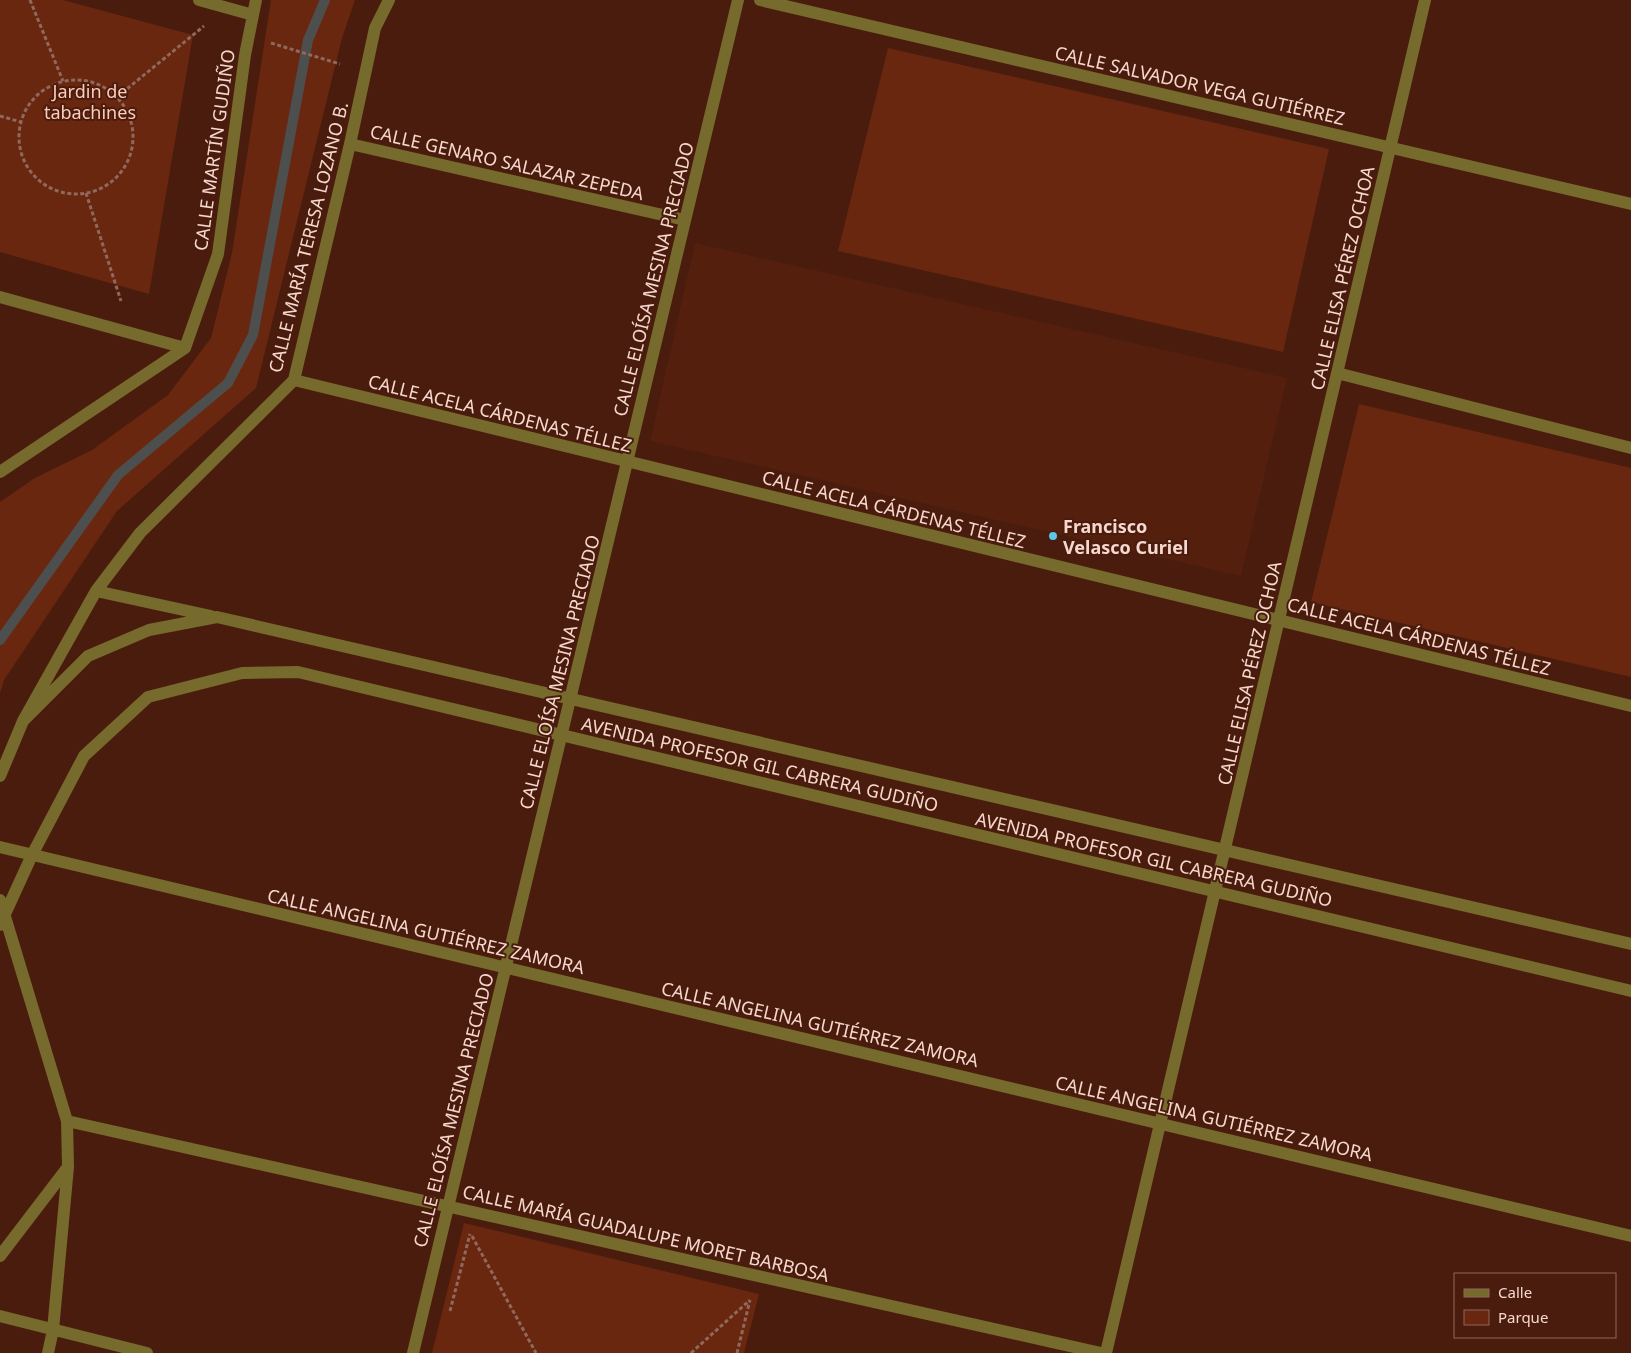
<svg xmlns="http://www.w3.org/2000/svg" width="1631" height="1353" font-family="'Noto Sans',sans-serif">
<rect width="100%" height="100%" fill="#4a1c0d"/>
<path fill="#541f0d" d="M695 243 1287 378 1241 576 650 441Z"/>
<path fill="#692710" d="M0 0H63L193 35 149 294 0 252Z
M271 0H355L342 38 256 388 117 511 4 680 0 693V502L35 478 92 450 168 395 211 338 232 253Z
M888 48 1329 149 1283 352 838 251Z
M1359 404 1631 468V677L1311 602Z
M464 1223 759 1294 744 1353H432Z"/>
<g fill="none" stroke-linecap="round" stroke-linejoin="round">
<path stroke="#4d4f4f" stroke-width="10" d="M0 640 118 475 228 383 253 335 308 40 325 0"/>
<path stroke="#91695c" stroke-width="3" stroke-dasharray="4 2.5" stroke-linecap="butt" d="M30 0 63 81
M271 43 340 64
M19 137a57 57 0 1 1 114 0a57 57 0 1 1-114 0Z
M117 97 204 26
M0 116 21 122
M86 193 121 301
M472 1236 536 1353
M450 1311 470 1234
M691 1353 750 1300
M737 1353 750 1300"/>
<path stroke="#766a2c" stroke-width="12" d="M199 0 253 15
M760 0 1631 204
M350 144 685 220
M0 297 185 348
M1337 373 1631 448
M294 380 1631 706
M0 472 185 348 218 254 245 55 256 0
M96 591 211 616
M23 721 88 656 149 630 217 617 1631 944
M0 776 23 721 96 591 140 533 294 380 350 144 375 28 389 0
M0 847 1631 1236
M0 900 67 1121 68 1167 53 1330 48 1353
M0 925 32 855 84 756 148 697 242 673 298 672 1631 991
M67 1121 1101 1353
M0 1256 68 1167
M0 1316 147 1353
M413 1353 738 0
M1106 1353 1425 0"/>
</g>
<circle fill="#5ac8e6" stroke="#4a1c0d" stroke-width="2" cx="1053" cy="536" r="5"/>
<g text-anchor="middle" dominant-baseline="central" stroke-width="4" stroke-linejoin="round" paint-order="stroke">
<g font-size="18" fill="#f7d8ce" stroke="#4a1c0d">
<text transform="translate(1200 85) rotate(13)">CALLE SALVADOR VEGA GUTIÉRREZ</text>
<text transform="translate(214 150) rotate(-82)">CALLE MARTÍN GUDIÑO</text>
<text transform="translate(507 162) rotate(13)">CALLE GENARO SALAZAR ZEPEDA</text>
<text transform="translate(308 237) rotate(-76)">CALLE MARÍA TERESA LOZANO B.</text>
<text transform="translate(1342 278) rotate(-77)">CALLE ELISA PÉREZ OCHOA</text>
<text transform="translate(653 279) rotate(-76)">CALLE ELOÍSA MESINA PRECIADO</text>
<text transform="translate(500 413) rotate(14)">CALLE ACELA CÁRDENAS TÉLLEZ</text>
<text transform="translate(894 509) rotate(14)">CALLE ACELA CÁRDENAS TÉLLEZ</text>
<text transform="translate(1419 636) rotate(14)">CALLE ACELA CÁRDENAS TÉLLEZ</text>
<text transform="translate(559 672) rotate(-76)">CALLE ELOÍSA MESINA PRECIADO</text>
<text transform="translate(1249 673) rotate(-77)">CALLE ELISA PÉREZ OCHOA</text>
<text transform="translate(760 764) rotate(13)">AVENIDA PROFESOR GIL CABRERA GUDIÑO</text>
<text transform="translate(1154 859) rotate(13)">AVENIDA PROFESOR GIL CABRERA GUDIÑO</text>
<text transform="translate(426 931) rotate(13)">CALLE ANGELINA GUTIÉRREZ ZAMORA</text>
<text transform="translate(820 1024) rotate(13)">CALLE ANGELINA GUTIÉRREZ ZAMORA</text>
<text transform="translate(453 1110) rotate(-76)">CALLE ELOÍSA MESINA PRECIADO</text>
<text transform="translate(1214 1118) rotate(13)">CALLE ANGELINA GUTIÉRREZ ZAMORA</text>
<text transform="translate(646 1233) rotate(13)">CALLE MARÍA GUADALUPE MORET BARBOSA</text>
</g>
<g font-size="18" fill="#feccbb" stroke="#4a1c0d">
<text x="90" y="91">Jardin de<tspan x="90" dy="21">tabachines</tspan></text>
</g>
<g font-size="18" font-weight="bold" fill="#f7d8ce" stroke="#4a1c0d" text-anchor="start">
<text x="1063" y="526">Francisco<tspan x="1063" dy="21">Velasco Curiel</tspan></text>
</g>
</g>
<rect x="1454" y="1273" width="162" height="65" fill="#4a1c0d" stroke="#8f675a"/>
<rect x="1464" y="1289" width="25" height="8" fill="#766a2c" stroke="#8f675a"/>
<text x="1498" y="1298" font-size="15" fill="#f7d8ce">Calle</text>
<rect x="1464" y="1310" width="25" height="15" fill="#692710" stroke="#8f675a"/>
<text x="1498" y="1323" font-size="15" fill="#f7d8ce">Parque</text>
</svg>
